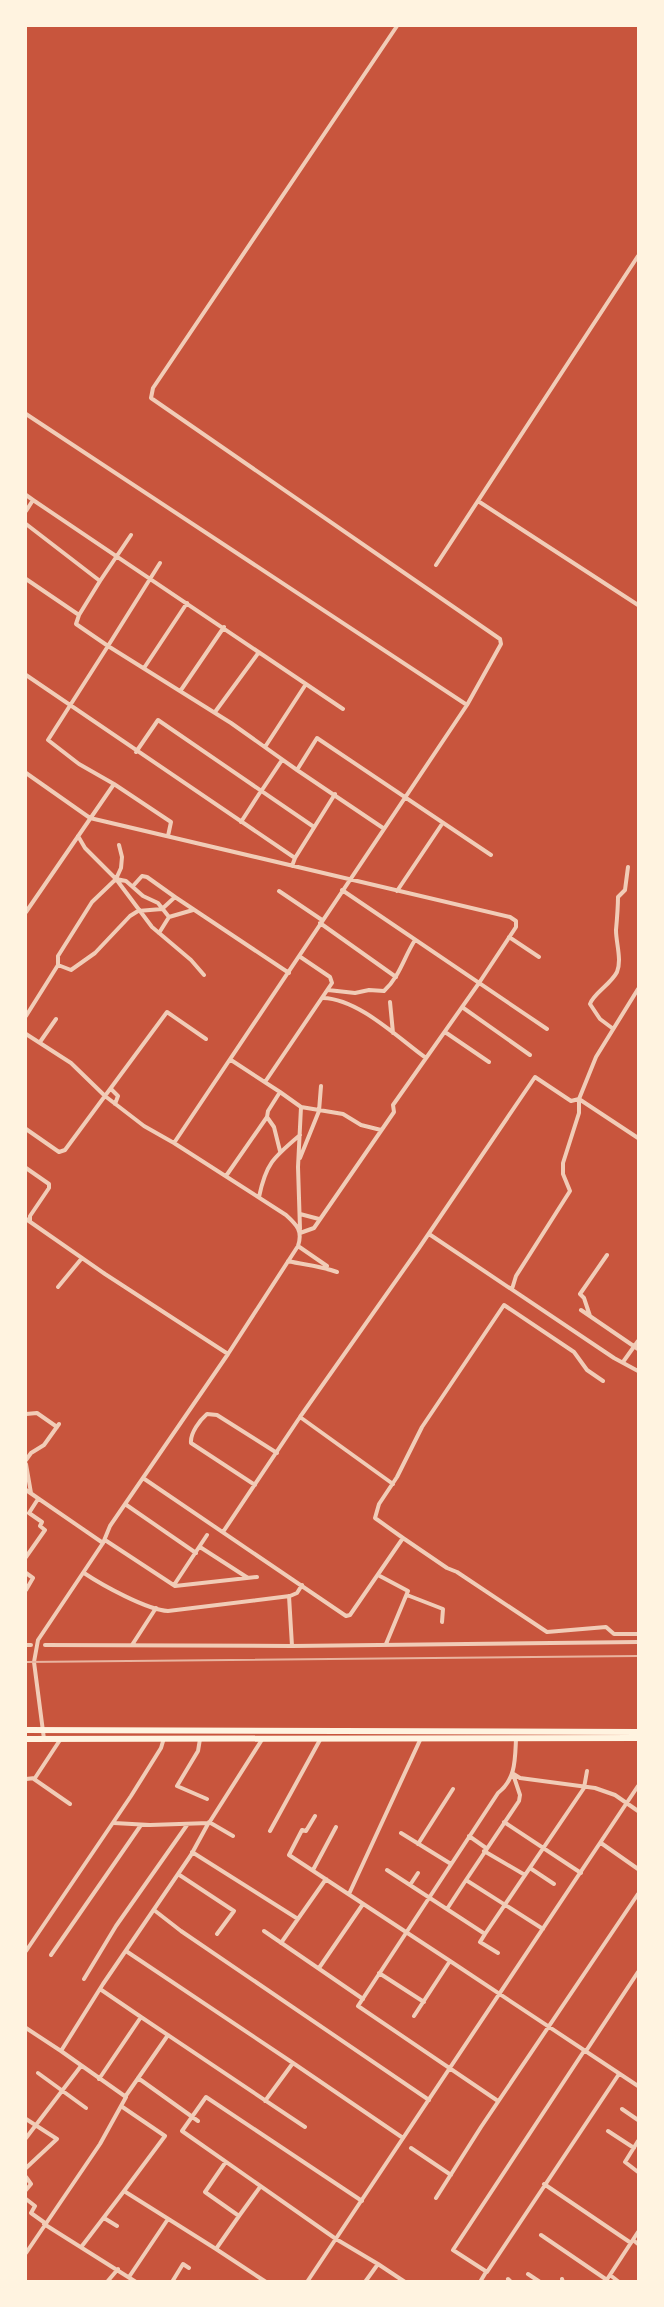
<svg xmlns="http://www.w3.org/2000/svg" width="664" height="2307" font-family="'Public Sans',sans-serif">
<rect width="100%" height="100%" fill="#c8553d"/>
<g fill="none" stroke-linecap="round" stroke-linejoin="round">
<path stroke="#f1ccb7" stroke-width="4" d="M26 414 467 705
M26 495 33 500 26 511
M33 500 343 709
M478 501 638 605
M26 524 100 581 79 615
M160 563 108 646 231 723 297 770 317 738 491 855
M436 565 638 256
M26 579 79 615 76 624 108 646 48 740 79 764 114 784 26 912
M100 581 131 535
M144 668 187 603
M26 675 295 858 292 866
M181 690 224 627
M215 712 259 652
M265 747 306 684
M136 752 158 720 314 827
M297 770 383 828
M26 773 90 818 510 917 516 921V927L479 983 393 1105 394 1112 314 1228 300 1233
M114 784 171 822 168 836
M262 790 282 760
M241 822 261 791
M78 836 85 848 116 879 152 927 191 960 204 975
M295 858 335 794
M116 879 126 881 143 896 158 903 169 917
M133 886 142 876 147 877 175 897
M342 890 547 1029
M279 891 322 920
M397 891 442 824
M320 923 396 977
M159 933 169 917 193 910
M509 937 539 957
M58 965 71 970 95 953 130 916 138 911 162 909 175 897 289 973
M328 990 355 993 369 990 384 991C400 976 404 957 415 940
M323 998C359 999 398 1038 426 1058
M390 1002 393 1033
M462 1007 530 1055
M26 1016 58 965V956L92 902 116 879 121 868 122 857 119 845
M612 1028 600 1019 590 1004C593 994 611 984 617 972 622 960 616 943 616 930 617 919 618 908 618 897L625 890 628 867
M445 1032 489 1062
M26 1034 71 1063 105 1096 144 1126 174 1143 286 1215C297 1225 303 1231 298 1246L228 1354 110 1526 103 1543 38 1640 34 1662 44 1739
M40 1042 56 1019
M231 1060 280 1092
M265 1082 332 983 330 977 299 956
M111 1089 118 1096 115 1104
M267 1117 274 1127 280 1151
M26 1129 59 1152 65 1150 167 1012 206 1039
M174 1143 467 705 501 644 500 639 151 398 153 388 397 26
M300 1158 319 1111 321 1086
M26 1168 49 1184V1188L30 1216V1221
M226 1176 267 1117 268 1111 280 1092 301 1107 343 1114 361 1125 381 1130
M259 1197C266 1163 274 1157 300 1135
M300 1214 319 1219
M26 1219 105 1274 228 1354
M300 1229 298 1167 301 1107
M429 1234 614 1358 638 1371
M298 1246 327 1266
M288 1261C305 1265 320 1266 337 1272
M58 1287 82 1258
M512 1289 516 1276 570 1191 563 1174V1163L579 1113V1099L596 1057 638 989
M581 1310 638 1349
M590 1316 584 1298 580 1294 607 1255
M623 1362 638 1341
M26 1414 37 1413 57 1427
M300 1417 393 1484
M26 1460 31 1453 44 1445 59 1424
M26 1464 31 1493
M143 1478 346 1616 350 1615 403 1538 375 1518 379 1504 397 1477 422 1427 504 1305 574 1352 587 1370 603 1381
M255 1485 191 1443C190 1433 200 1420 207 1414L217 1415 277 1453
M26 1490 103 1543
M125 1504 196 1553
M223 1532 300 1417 419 1248 535 1077 571 1101 579 1099 638 1138
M403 1538 447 1568 457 1572 547 1632 606 1627 614 1634H638
M105 1540 175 1586 257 1577
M200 1547 248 1578
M26 1557 45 1530 40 1526 42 1522 29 1513 38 1499
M26 1573 33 1578 26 1590
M84 1573C102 1585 147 1610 168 1611L290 1596 297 1593 302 1585
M378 1575 408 1591 386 1644
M174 1585 207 1535
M407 1595 443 1609 442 1622
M289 1596 292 1646
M26 1645H31
M45 1645 292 1646 638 1642
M132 1645 156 1608
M200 1739 198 1751 177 1786 207 1799
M512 1773 520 1778 595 1788 615 1795 638 1811
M26 1779 35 1778 60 1740
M34 1779 70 1804
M315 1816 306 1831 302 1830 289 1855 450 1961 414 2016
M504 1822 581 1873
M114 1823 150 1825 209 1823 263 1738
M270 1831 321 1738
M401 1833 451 1864
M469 1836 486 1848
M601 1843 638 1869
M418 1844 453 1789
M484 1851 525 1875
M192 1852 298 1919
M530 1868 554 1884
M313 1870 336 1827
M387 1870 485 1934 480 1942 498 1953
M178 1874 234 1911 217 1934
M466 1880 519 1801 520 1795 513 1774
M410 1885 418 1873
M349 1894 421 1738
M447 1909 466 1880 543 1929
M154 1910 181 1931 429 2100
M264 1931 363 1999
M485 1934 584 1788 587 1771
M281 1943 326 1879
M26 1951 131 1796 161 1748 164 1738
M126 1951 293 2063 265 2101
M51 1955 141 1825
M450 1961 638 2086
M319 1968 363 1904
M379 1973 424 2002
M84 1979 116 1926 187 1825
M141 2017 305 2127
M26 2028 61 2051 103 1984 191 1855 209 1822 233 1836
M584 2051 453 2250 487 2272 619 2074
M586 2051 638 1972
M293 2063 403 2138
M38 2073 86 2108
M138 2078 198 2121
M99 2079 141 2017 100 1989
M125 2097 168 2035
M498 2101 358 2006 498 1793C516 1779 515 1759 516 1739
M121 2106 165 2136 124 2191 216 2249
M622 2109 638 2120
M26 2119 57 2139 26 2168
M608 2131 634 2148
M26 2138 81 2066
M638 2141 625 2162 638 2172
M411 2148 451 2175
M225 2163 205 2192 239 2216 260 2187
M26 2177 31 2184 26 2190
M544 2184 631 2243
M436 2198 481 2127 638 1894
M26 2199 35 2206 31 2213 45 2223
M362 2201 206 2097 182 2131 336 2239 378 2264
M239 2216 216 2249 266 2282
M104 2218 117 2226
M44 2224 136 2282
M541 2235 607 2280
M633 2240 638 2244
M82 2246 124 2191
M26 2253 100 2144 126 2097 61 2051
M528 2274 540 2282
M610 2275 619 2282
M129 2277 168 2219
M508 2279 511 2282
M562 2279 563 2282
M606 2281 638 2232
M107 2282 118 2269
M172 2282 183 2264 189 2268
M307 2282 638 1786
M365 2282 378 2264 405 2282
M480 2282 486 2272"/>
<path stroke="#fff3e0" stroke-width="6" d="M26 1730 638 1732
M26 1739 638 1738"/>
<path stroke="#e9b49f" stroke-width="2" d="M26 1662 638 1656"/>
</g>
<rect width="664" height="2307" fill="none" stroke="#fff3e0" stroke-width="54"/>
</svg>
